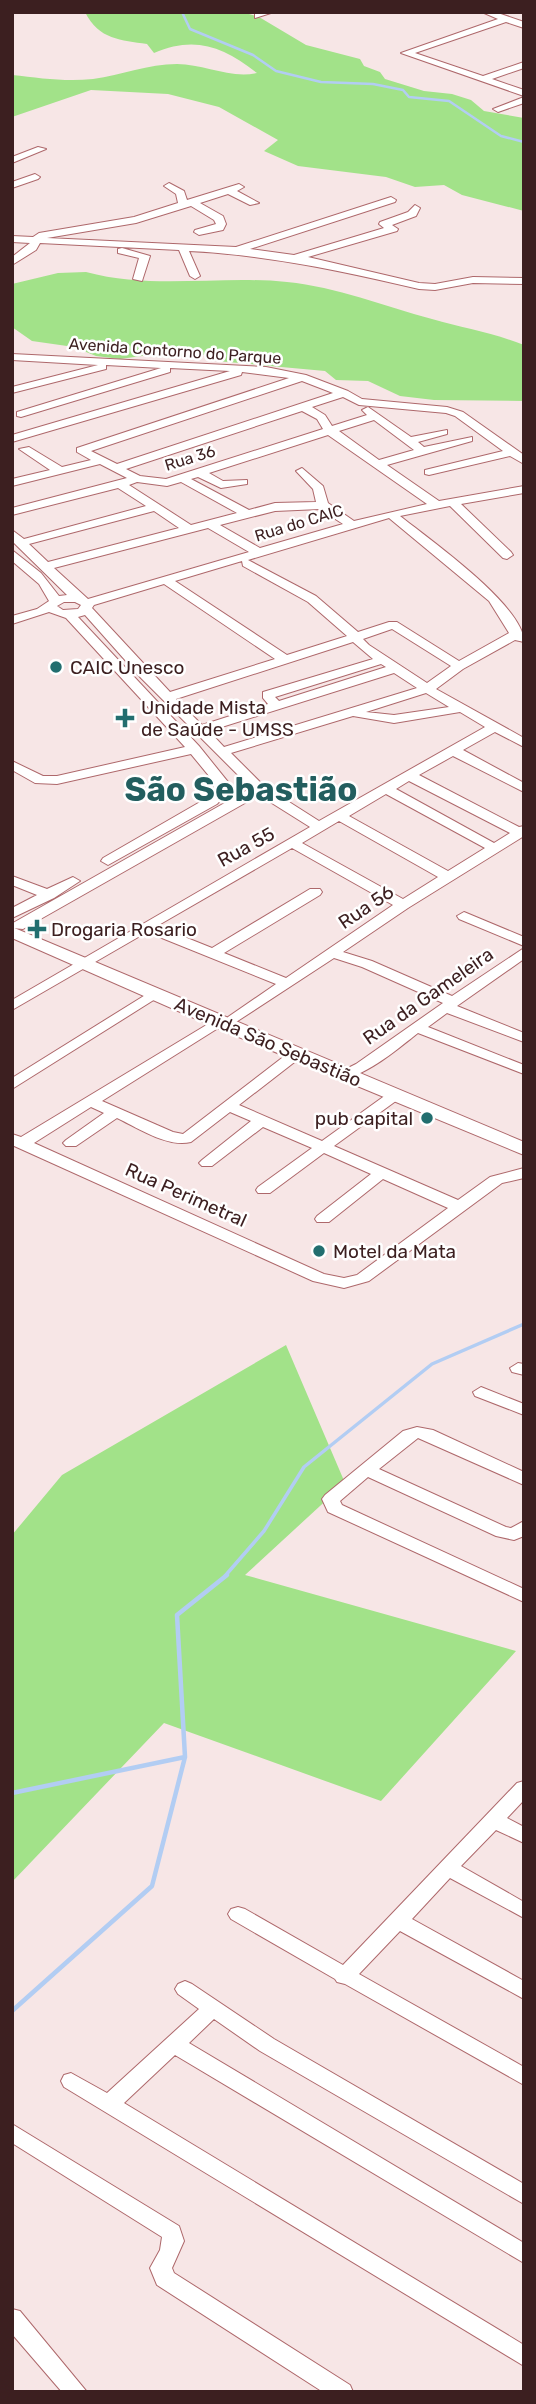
<svg xmlns="http://www.w3.org/2000/svg" width="536" height="2404" font-family="Rubik,sans-serif">
<rect width="100%" height="100%" fill="#f7e6e6"/>
<path fill="#a2e289" d="M85 12H242L259 17 306 45 360 59 364 66 380 72 385 79 424 91 452 94 471 100 484 111 524 118V211L462 195 444 185 415 187 386 177 298 166 264 151 278 140 219 107 168 94 91 90 12 117V75C40 78 65 82 93 79 122 75 148 64 177 64 204 64 230 79 257 73 224 47 195 35 154 53L147 44C121 40 99 40 85 12Z
M86 272C153 290 220 275 287 282 337 287 384 306 432 319 463 328 494 333 524 345V401L434 400 400 396 368 381 336 380 325 371 217 361 210 358 211 354 166 358 156 354 120 359 96 356 74 347 32 341 12 327V284L58 273Z
M286 1345 345 1483 245 1575 516 1651 381 1801 164 1723 12 1882V1535L62 1475Z"/>
<g fill="none" stroke-linecap="round" stroke-linejoin="round">
<path stroke="#b2cdf3" stroke-width="2.5" d="M182 12 190 29 253 55 276 71 321 82 373 84 403 90 409 97 449 101 501 136 524 142"/>
<path stroke="#b2cdf3" stroke-width="3.5" d="M225 1576 264 1531 304 1467 432 1364 524 1324"/>
<path stroke="#b2cdf3" stroke-width="4.5" d="M12 1793 185 1757
M12 2011 152 1886 185 1757 177 1615 227 1575"/>
<g stroke="#ae686b" stroke-width="2">
<path id="minor" d="M260 12H274L255 18V14Z
M482 12H495L524 22V28L506 22 415 53 483 76 524 62V68L492 79 524 90V96L401 53 498 19Z
M524 97V103L498 112 493 109Z
M38 147 46 149 12 163V157Z
M35 174 40 177 38 179 12 188V182Z
M169 183 184 191 187 200 239 184 244 187 237 191 259 203 250 205 228 194 200 203 223 216 226 224 223 230 199 235 194 232 195 230 216 224 214 220 191 206 136 223 47 238 236 247 391 197 396 200 395 202 250 249 294 255 384 228 379 224 380 222 408 212 415 205 420 208 416 216 392 225 398 229 397 231 308 257 419 283 435 284 473 277 524 278V284L473 283 435 290 419 289C342 271 268 255 189 251L200 276 195 279 190 276 179 250 40 243 36 250 12 265V257L30 243 12 242V236L33 237 39 233 134 217 178 203 176 194 164 186Z
M122 248 150 256 142 281 133 279 139 258 118 253V249Z
M12 354 266 367 306 375 348 391 362 399 447 407 463 412 524 455V464L510 456 429 475 425 474V470L503 451 455 416 446 413 359 405 343 397 312 407 325 415 332 426 367 415 362 410 368 407 411 437 447 430V434L418 442 424 447 472 437V441L387 465 439 501 524 486V493L461 504 511 552 513 555 507 559 503 558 450 506 400 516C429 539 524 606 524 642L515 640 463 669 436 689 524 738V747L495 732 463 750 524 783V792L453 756 419 775 519 827 524 826V836L408 908 343 952 372 961 452 996 524 948V959L457 1006 524 1033V1042L447 1013 428 1027 524 1065V1074L418 1033C401 1046 360 1082 339 1077L336 1074 356 1064 443 1003 362 967 334 958 233 1024 228 1023 226 1020 228 1017 276 984 147 932 12 1010V1000L310 827 259 795 23 929 12 928 13 923 251 788 141 678 85 615 78 617 199 746 228 782 227 793 217 804 108 865 101 861 103 858 207 798 213 792 214 782 191 754 57 784 35 783 12 770V761L43 776H57L185 747 66 618 49 612 12 624V616L37 609 49 601 39 584 12 561V550L41 573 59 596 67 595 12 541V530L24 539 146 506 118 488 12 515V508L127 478 100 464 12 486V479L50 470 19 449 29 447 62 467 91 460 77 452V448L289 378 242 372 241 375 12 442V435L230 371 170 368V372L21 417 17 416V412L161 368 106 365V369L12 393V387L98 365 12 360ZM302 381 333 393 117 464 91 451ZM302 411 317 419 323 429 166 479 140 476 126 469ZM374 420 414 450 379 460 339 431ZM328 435 427 504 354 521 328 503 323 486 302 468 296 471 313 489 316 502 275 503 249 510 191 479 198 477 221 488 247 484V480L223 481 209 473ZM137 482 167 486 181 482 237 513 191 525 129 485ZM320 509 343 524 260 548 220 525 275 511ZM154 511 179 528 48 562 29 544ZM389 518 489 601 509 633 459 661 397 622H389L358 632 316 596 248 560ZM208 528 249 552 88 599 54 568ZM242 561 243 566 308 602 347 636 287 655 175 581ZM164 584 275 659 170 692 92 608 94 605ZM64 602H75L81 605 78 609 63 610 57 606ZM392 629 451 666 427 683 369 645 363 639ZM353 642 373 659 263 692V698L268 704 202 725 176 699ZM381 664 386 667 279 701 275 697ZM394 673 417 688 224 747 209 731ZM426 693 449 707 394 715 366 712ZM460 712 485 727 319 821 264 786 231 753 353 716 394 723ZM409 781 510 833 494 843 396 789ZM386 794 485 848 448 871 349 816ZM339 821 438 877 403 899 302 843ZM292 848 393 905 286 978 224 953 320 895 322 892 320 889H310L212 948 157 926Z
M12 876 47 889 73 877 80 881 54 898 12 918V908L37 895 12 885Z
M464 912 524 937V946L459 919 457 916Z
M155 989 162 993 160 996 12 1089V1078Z
M218 1018 223 1019 225 1022 223 1025 102 1101 173 1132 183 1134 291 1051 296 1050 303 1054 301 1057 239 1105 322 1141 390 1092H400L403 1095 400 1098 334 1146 458 1200 490 1177 524 1168V1178L502 1183 369 1281 344 1288 313 1281 12 1145V1134L21 1137ZM91 1107 104 1113 66 1140 63 1143 66 1146H76L117 1118C138 1128 168 1148 191 1142L230 1112 251 1121 202 1160 199 1163 202 1166H212L263 1127 312 1148 258 1187 256 1190 258 1193H270L324 1153 371 1174 317 1216 315 1219 317 1222H329L383 1179 448 1208 357 1275 344 1278 324 1274 34 1143Z
M518 1363 524 1364V1375L512 1372 510 1368Z
M481 1387 524 1404V1415L475 1396 473 1392Z
M417 1427 433 1430 524 1472V1485L418 1438 379 1469 506 1527 511 1528 524 1521V1536L514 1540 496 1536 368 1477 340 1501 342 1505 524 1589V1602L328 1512 322 1499 325 1495 403 1431Z
M524 1781V1800L507 1818 524 1827V1843L496 1830 461 1866 524 1902V1918L450 1878 412 1919 524 1981V1999L400 1931 359 1974 524 2067V2085L345 1984 337 1982 335 1979 231 1919 228 1914 231 1909 238 1907 245 1909 343 1965 517 1783Z
M185 1981 192 1984 274 2039 524 2184V2204L260 2051 214 2019 189 2043 524 2243V2263L175 2055 124 2103 524 2345V2366L64 2087 61 2081 64 2075 71 2073 107 2093 199 2009 178 1994 175 1989 178 1984Z
M12 2124 179 2226 184 2241 172 2268 174 2273 350 2385 353 2392H323L157 2285 150 2268 160 2250 162 2237 12 2143Z
M12 2309 20 2311 87 2392H62L12 2334Z"/>
</g>
<g stroke="#ae686b" stroke-width="2">
<path id="major" d="M12 927 524 1142V1155L212 1026 12 938Z"/>
</g>
<use href="#minor" fill="#fff" fill-rule="evenodd"/>
<use href="#major" fill="#fff" fill-rule="evenodd"/>
</g>
<g fill="#226e6f" stroke="#fff" stroke-width="2.5">
<circle cx="56" cy="667" r="7"/>
<path d="M121.5 707.5h7v7h7v7h-7v7h-7v-7h-7v-7h7z"/>
<path d="M33.5 918.5h7v7h7v7h-7v7h-7v-7h-7v-7h7z"/>
<circle cx="427" cy="1118" r="7"/>
<circle cx="319" cy="1251" r="7"/>
</g>
<g text-anchor="middle" dominant-baseline="central" stroke-width="5" stroke-linejoin="round" paint-order="stroke">
<g font-size="16" fill="#3c1f20" stroke="#fff">
<text transform="translate(175 351) rotate(4)">Avenida Contorno do Parque</text>
<text transform="translate(190 458) rotate(-17)">Rua 36</text>
<text transform="translate(299 523) rotate(-17)">Rua do CAIC</text>
</g>
<g font-size="19" fill="#3c1f20" stroke="#fff" text-anchor="start">
<text x="70" y="667">CAIC Unesco</text>
<text x="141" y="707">Unidade Mista<tspan x="141" dy="22">de Saúde - UMSS</tspan></text>
<text x="51" y="929">Drogaria Rosario</text>
<text x="413" y="1118" text-anchor="end">pub capital</text>
<text x="333" y="1251">Motel da Mata</text>
</g>
<g font-size="19" fill="#3c1f20" stroke="#fff">
<text transform="translate(246 847) rotate(-29)">Rua 55</text>
<text transform="translate(366 907) rotate(-34)">Rua 56</text>
<text transform="translate(428 996) rotate(-35)">Rua da Gameleira</text>
<text transform="translate(268 1042) rotate(23)">Avenida São Sebastião</text>
<text transform="translate(186 1195) rotate(24)">Rua Perimetral</text>
</g>
<g font-size="33" font-weight="bold" fill="#235e5f" stroke="#fff">
<text x="241" y="789">São Sebastião</text>
</g>
</g>
<rect width="536" height="2404" fill="none" stroke="#3c1f20" stroke-width="28"/>
</svg>
